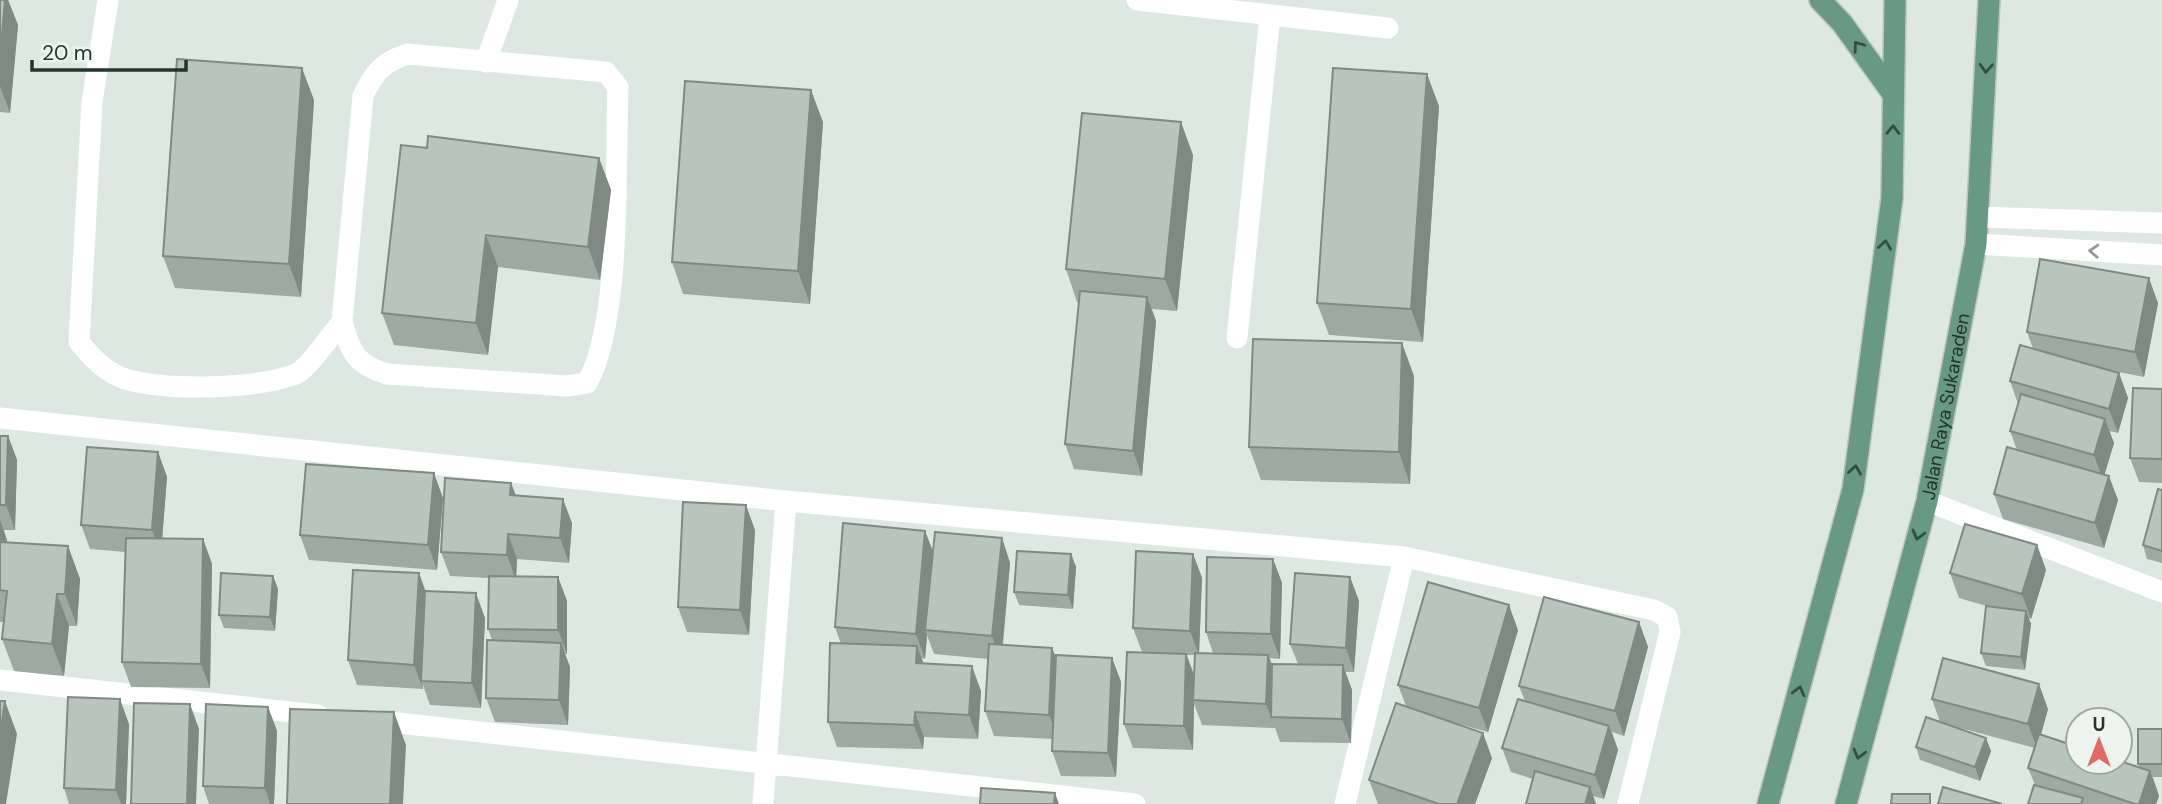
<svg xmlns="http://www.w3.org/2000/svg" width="2162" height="804" font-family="'DM Sans',sans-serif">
<rect width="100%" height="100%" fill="#dee8e2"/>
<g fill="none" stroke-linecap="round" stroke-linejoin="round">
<g stroke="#bdc3c0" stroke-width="24">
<g id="major">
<path d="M1820 0 1842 23 1893 94"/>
<path d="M1768 804 1853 489 1892 198 1895 0"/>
<path id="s1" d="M1846 804 1927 501 1976 244 1989 0"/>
</g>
</g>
<path stroke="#fff" stroke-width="21" d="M108 0 92 102 79 342C92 358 108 375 129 380 171 391 256 389 296 374 308 369 332 333 342 322
M1137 0 1388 28
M408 54 606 72 618 87C615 161 622 322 587 383L567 386 387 374C355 364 351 353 342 322L363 96C374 72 383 62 408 54Z
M486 62 508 0
M1979 217 2162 223
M1976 244 2162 255
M1237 338 1270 15
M0 418 786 501 1404 557 1654 610 1667 617 1670 632 1628 804
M1927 501 2162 592
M0 680 318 715
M371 720 1135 804
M763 804 786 501
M1345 804 1404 557"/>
<use href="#major" stroke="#689983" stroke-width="21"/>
</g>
<path fill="#9da9a3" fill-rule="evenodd" d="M0 0H8L18 25 10 113 0 112Z
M314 100 301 297 175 288 163 256Z
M1439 106 1423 342 1329 335 1317 303Z
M823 122 810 304 683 294 672 262Z
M427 148 599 158 611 190 600 280 498 267 488 355 394 345 382 313Z
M1193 155 1177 311 1152 309 1156 321 1142 476 1074 469 1065 444 1079 302H1077L1066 269Z
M2158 303 2144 377 2104 369 2119 373 2128 398 2118 433 2109 431 2114 443 2104 474 2118 500 2104 548 2003 519 1994 494 2017 450 2010 431 2018 404 2010 381 2033 349 2027 332Z
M1414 376 1410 484 1261 480 1249 447Z
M2162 389V483L2139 482 2130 458Z
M0 436H8L17 460 15 530H4L7 542 68 546 80 579 77 626H69L64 676 14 671 2 639 4 622H0Z
M158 452 167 477 162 538 203 539 212 564 210 688 131 687 122 662 125 552 90 549 81 525Z
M511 483 516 496 572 523 569 563 517 559 516 576 558 577 567 601V654H565L570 667 568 725 495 722 486 698 492 640 488 629 489 578 450 576 441 552Z
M2162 490V563L2147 559 2143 545Z
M443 498 437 570 309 560 300 535Z
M755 530 749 635 687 632 678 607Z
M925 531 933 551 1002 538 1010 563 1003 645 1052 648 1056 657 1112 658 1121 682 1116 777 1061 776 1052 751 1053 739 994 736 985 711 988 659 934 654 927 635 925 659 921 658 923 663 981 691 978 739 924 737 923 749 837 747 828 722 841 644 835 627Z
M2037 545 2046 570 2031 619 2028 618 2031 624 2025 670 1986 666 1981 653 1990 607 1959 598 1950 573Z
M1071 554 1076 567 1073 609 1019 605 1014 592Z
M1193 554 1202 578 1199 653H1213L1206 632 1273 559 1282 583 1280 659 1270 658 1272 665 1298 664 1290 644 1350 577 1359 601 1354 672H1345L1352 690 1351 743 1280 742 1275 728 1202 725 1194 704 1193 750 1133 748 1124 724 1142 652 1133 628ZM1187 655H1195L1194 675Z
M419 573 425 592 485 618 481 708 430 705 423 685V689L357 685 348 660Z
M273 576 278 589 275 631 224 628 219 615Z
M1639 622 1648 647 1624 736 1612 732 1618 750 1604 799 1593 796 1596 804 1533 779 1511 772 1502 748 1525 701 1519 686Z
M1518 630 1488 732 1448 721 1492 758 1475 804H1378L1369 780 1406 706 1398 685Z
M1932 699 2048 709 2041 735 2139 767 2138 764 2162 729V777H2153L2159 796 2156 804H2028L2035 785 2028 768 2035 748 1949 725 1991 751 1980 781 1920 760 1916 747 1940 722Z
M268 707 277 731 274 804H209L203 786Z
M129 724 126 804H69L64 788Z"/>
<path fill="#808a84" d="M5 0H8L18 25 10 113 0 86V58Z
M302 68 314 100 301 297 289 264Z
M1427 74 1439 106 1423 342 1411 309Z
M811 90 823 122 810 304 798 271Z
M1181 122 1193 155 1177 311 1165 279Z
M599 158 611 190 600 280 588 247Z
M486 235 498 267 488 355 476 323Z
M2149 278 2158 303 2144 377 2135 352Z
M1147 297 1156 321 1142 476 1133 451Z
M1402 343 1414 376 1410 484 1399 452Z
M2119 373 2128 398 2118 433 2109 409Z
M2105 419 2114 443 2103 480 2094 455Z
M8 436 17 460 15 530 6 505Z
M158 452 167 477 161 554 152 530Z
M434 473 443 498 437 570 428 545Z
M2109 476 2118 500 2104 548 2095 523Z
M511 483 520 507 510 495Z
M563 499 572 523 569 563 560 538Z
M746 505 755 530 749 635 740 610Z
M0 520 7 540 5 574 0 561Z
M925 531 934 555 925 630 927 635 925 659 916 634Z
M508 534 517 559 516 580 507 555Z
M1002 538 1010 563 1001 660 992 636Z
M203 539 212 564 210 688 201 664Z
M2037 545 2046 570 2031 619 2022 594Z
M68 546 80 579 77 626 65 594Z
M1071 554 1076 567 1073 609 1068 595Z
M1193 554 1202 578 1199 655 1190 631Z
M1273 559 1282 583 1280 659 1271 634Z
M419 573 428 598 421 681 423 689 414 665Z
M273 576 278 589 275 631 270 617Z
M558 577 567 601V654L558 630Z
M1350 577 1359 601 1354 672 1346 648Z
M476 593 485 618 481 708 472 683Z
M57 594 69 626 64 676 52 644Z
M1509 605 1518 630 1488 732 1479 708Z
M2026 611 2031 624 2025 670 2021 657Z
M1639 622 1648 647 1624 736 1615 711Z
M561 643 570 667 568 725 559 700Z
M917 646 926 670 916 663Z
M1052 648 1061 672 1058 739 1049 715Z
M1186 654 1195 678 1193 700 1194 704 1193 750 1184 726Z
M1268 655 1277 680 1271 717 1275 728 1266 704Z
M1112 658 1121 682 1116 777 1108 753Z
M1343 665 1352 690 1351 743 1342 719Z
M972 666 981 691 978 739 969 715Z
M2039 684 2048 709 2037 748 2028 724Z
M120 699 129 724 126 804H121L116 790Z
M5 701 17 734 6 804H0V734Z
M190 704 199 729 196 804H187Z
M268 707 277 731 274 804H270L265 788Z
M394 712 406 745 403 804H390Z
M915 712 924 737 923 749 914 725Z
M1609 726 1618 750 1604 799 1595 775Z
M1483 733 1492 758 1475 804H1457Z
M1986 738 1991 751 1980 781 1975 767Z
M2150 771 2159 796 2156 804H2139Z
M1590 787 1596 804H1585Z
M1055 793 1059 804H1054Z"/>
<path fill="#b7c5bd" stroke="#808a84" stroke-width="2" d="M0 0H5L0 58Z
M177 59 302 68 289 264 163 256Z
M1333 68 1427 74 1411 309 1317 303Z
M685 81 811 90 798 271 672 262Z
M1082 113 1181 122 1165 279 1066 269Z
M428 136 599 158 588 247 486 235 476 323 382 313 401 145 427 148Z
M2040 259 2149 278 2135 352 2027 332Z
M1080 291 1147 297 1133 451 1065 444Z
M1253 339 1402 343 1399 452 1249 447Z
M2020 345 2119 373 2109 409 2010 381Z
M2133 388 2162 389V459L2130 458Z
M2021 394 2105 419 2094 455 2010 431Z
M0 436H8L6 505H0Z
M87 447 158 452 152 530 81 525Z
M2007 447 2109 476 2095 523 1994 494Z
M306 464 434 473 428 545 300 535Z
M445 478 511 483 510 495 563 499 560 538 508 534 507 555 441 552Z
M2158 489 2162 490V551L2143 545Z
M683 502 746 505 740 610 678 607Z
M843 523 925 531 916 634 835 627Z
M1965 524 2037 545 2022 594 1950 573Z
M935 532 1002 538 992 636 925 630Z
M126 538 203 539 201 664 122 662Z
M0 542 68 546 65 594H57L52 644 2 639 7 591 0 590Z
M1017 551 1071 554 1068 595 1014 592Z
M1136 551 1193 554 1190 631 1133 628Z
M1207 557 1273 559 1271 634 1206 632Z
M353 570 419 573 414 665 348 660Z
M221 573 273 576 270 617 219 615Z
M1295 573 1350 577 1346 648 1290 644Z
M489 576 558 577V630L488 629Z
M1428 582 1509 605 1479 708 1398 685Z
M425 591 476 593 472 683 421 681Z
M1544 597 1639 622 1615 711 1519 686Z
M1986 606 2026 611 2021 657 1981 653Z
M487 640 561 643 559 700 486 698Z
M830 643 917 646 916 663 972 666 969 715 915 712 914 725 828 722Z
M989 644 1052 648 1049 715 985 711Z
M1127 652 1186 654 1184 726 1124 724Z
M1195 653 1268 655 1266 704 1193 700Z
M1056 655 1112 658 1108 753 1052 751Z
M1943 658 2039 684 2028 724 1932 699Z
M1272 664 1343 665 1342 719 1271 717Z
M68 697 120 699 116 790 64 788Z
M1518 699 1609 726 1595 775 1502 748Z
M0 701H5L0 734Z
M134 703 190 704 187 804H131Z
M1396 703 1483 733 1457 804H1439L1369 780Z
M206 704 268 707 265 788 203 786Z
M290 709 394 712 390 804H287Z
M1926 717 1986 738 1975 767 1916 747Z
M2138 729H2162V764H2138Z
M2039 734 2078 747V762L2120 761 2150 771 2139 804H2135L2028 768Z
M1535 771 1590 787 1585 804H1526Z
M2034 785 2083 798 2081 804H2028Z
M1943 787 2002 804H1938Z
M981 788 1055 793 1054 804H980Z
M1892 794H1930V804H1891Z"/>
<defs><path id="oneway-chevron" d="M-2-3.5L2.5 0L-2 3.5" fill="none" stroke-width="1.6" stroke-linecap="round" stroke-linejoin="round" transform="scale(1.75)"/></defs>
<g stroke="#344f42">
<use href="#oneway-chevron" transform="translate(1858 46) rotate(-126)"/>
<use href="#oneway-chevron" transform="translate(1986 68) rotate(93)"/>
<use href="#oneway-chevron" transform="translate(1893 130) rotate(-89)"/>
<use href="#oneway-chevron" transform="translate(1885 245) rotate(-82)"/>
<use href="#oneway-chevron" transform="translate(1855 470) rotate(-82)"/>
<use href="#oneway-chevron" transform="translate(1918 535) rotate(105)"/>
<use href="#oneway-chevron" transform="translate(1799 691) rotate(-75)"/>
<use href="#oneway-chevron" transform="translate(1859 754) rotate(105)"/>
</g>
<use stroke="#909a96" href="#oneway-chevron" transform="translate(2094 251) rotate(-177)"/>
<g text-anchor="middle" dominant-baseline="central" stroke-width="6" stroke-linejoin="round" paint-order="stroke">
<g font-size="19" fill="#22362d" stroke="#eef5f0">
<text stroke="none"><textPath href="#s1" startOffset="410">Jalan Raya Sukaraden</textPath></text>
</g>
</g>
<g transform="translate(2099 741)"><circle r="33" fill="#eef5f0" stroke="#9ca9a2" stroke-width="2"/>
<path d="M0-5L12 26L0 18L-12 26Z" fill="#e16b63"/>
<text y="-10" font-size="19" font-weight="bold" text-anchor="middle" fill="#22362d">U</text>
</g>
<path d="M32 60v10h154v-10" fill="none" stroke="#22362d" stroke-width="3.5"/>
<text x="42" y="60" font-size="21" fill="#22362d" stroke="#eef5f0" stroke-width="5" paint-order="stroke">20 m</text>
</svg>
